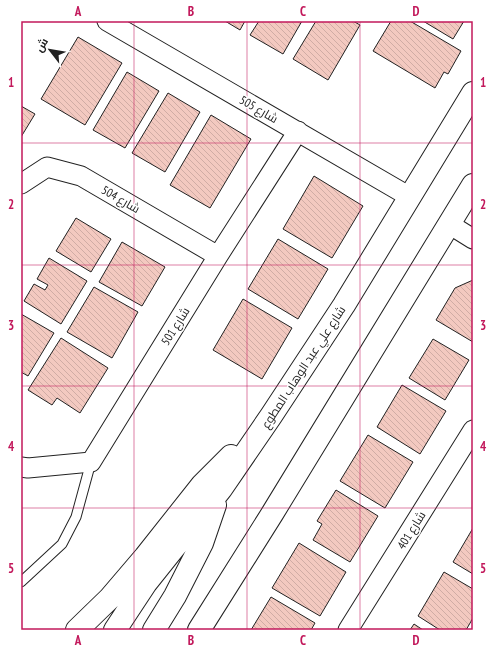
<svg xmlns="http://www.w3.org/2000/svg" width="494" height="651" font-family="'PT Sans Narrow',Cairo,sans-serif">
<defs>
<pattern id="building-back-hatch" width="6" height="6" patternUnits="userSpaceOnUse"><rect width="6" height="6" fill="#f3c9c0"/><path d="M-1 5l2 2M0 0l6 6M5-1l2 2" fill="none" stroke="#d0aca5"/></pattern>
</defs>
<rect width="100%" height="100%" fill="#fff"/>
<path fill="url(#building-back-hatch)" stroke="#222" d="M225 21H245L240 30Z
M259 21H302L283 54 250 35Z
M316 21H353L360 25 328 80 293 59Z
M391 21H410L461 51 448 74 444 72 435 88 373 51Z
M423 21H464L453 39Z
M78 37 122 63 85 125 41 99Z
M127 72 159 91 125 148 93 130Z
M168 93 200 112 165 172 132 153Z
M21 106 35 114 21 137Z
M211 115 251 139 210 208 170 185Z
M314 176 363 206 332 258 283 229Z
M76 218 111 239 91 272 56 251Z
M278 239 328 269 298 319 248 289Z
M122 242 165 267 142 306 99 282Z
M49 258 87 281 61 324 24 301 34 284 45 290 48 285 37 279Z
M473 280V342L436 320 455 288Z
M94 287 138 312 112 358 67 332Z
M243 299 292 328 262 379 213 350Z
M21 314 54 333 28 376 21 372Z
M61 338 108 368 80 413 57 398 52 405 28 390Z
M433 339 469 360 445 400 409 378Z
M402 385 446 411 420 454 377 427Z
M368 435 413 462 385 508 340 481Z
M336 490 378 516 350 562 313 540 322 524 317 521Z
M473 528V574L453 562Z
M299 543 346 572 320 616 272 588Z
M444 572 473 589V618L466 630H440L418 616Z
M271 597 315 623 311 630H251Z
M414 624 423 630H410Z"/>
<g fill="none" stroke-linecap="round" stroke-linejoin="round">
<g stroke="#222" stroke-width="11">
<path id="service" d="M21 582 62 544 76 517 91 462"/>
</g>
<g stroke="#222" stroke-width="21">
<path id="minor" d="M107 21 410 197
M21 184 47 167 81 176 218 256
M449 224 473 239
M21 467 28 468 91 462 218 256 298 131
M348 630 473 430"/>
</g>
<g stroke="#222" stroke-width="24">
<path id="tertiary" d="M77 630 110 598 145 557 202 485 231 456
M115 630 146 583 221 489 271 416 344 305 473 93
M154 630 175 596 202 543 215 505
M199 630 272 514 473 185"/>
</g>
<use href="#service" stroke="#fff" stroke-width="9"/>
<use href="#minor" stroke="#fff" stroke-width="19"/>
<use href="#tertiary" stroke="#fff" stroke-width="22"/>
</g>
<path fill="none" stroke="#c2185b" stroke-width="1" stroke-opacity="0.55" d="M134 21V630M247 21V630M360 21V630M21 143H473M21 265H473M21 386H473M21 508H473"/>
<g text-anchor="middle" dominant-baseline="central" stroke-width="3" stroke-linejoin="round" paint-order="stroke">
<g font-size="12" fill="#222" stroke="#fff">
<text transform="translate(259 109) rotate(30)">شارع 505</text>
<text transform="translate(121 199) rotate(30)">شارع 504</text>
<text transform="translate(175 326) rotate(-58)">شارع 501</text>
<text transform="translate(303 367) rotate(-57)">شارع علي عبد الوهاب المطوع</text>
<text transform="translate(411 530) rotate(-58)">شارع 401</text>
</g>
</g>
<rect width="494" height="651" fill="none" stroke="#ffffff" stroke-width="44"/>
<g transform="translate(50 50) rotate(301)" stroke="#ffffff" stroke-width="3" paint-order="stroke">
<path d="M0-3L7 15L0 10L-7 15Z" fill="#222222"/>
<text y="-6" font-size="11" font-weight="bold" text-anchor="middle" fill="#222222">ش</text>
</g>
<rect x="22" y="22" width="450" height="607" fill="none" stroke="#c2185b" stroke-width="1.5"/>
<g font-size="13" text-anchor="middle" font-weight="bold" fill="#c2185b">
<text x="78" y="16">A</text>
<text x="191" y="16">B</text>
<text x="303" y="16">C</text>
<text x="416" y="16">D</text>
<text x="11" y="87">1</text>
<text x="483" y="87">1</text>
<text x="11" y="209">2</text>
<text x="483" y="209">2</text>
<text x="11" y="330">3</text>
<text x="483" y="330">3</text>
<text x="11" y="451">4</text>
<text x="483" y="451">4</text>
<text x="11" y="573">5</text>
<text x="483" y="573">5</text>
<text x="78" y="645">A</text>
<text x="191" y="645">B</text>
<text x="303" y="645">C</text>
<text x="416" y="645">D</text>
</g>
</svg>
